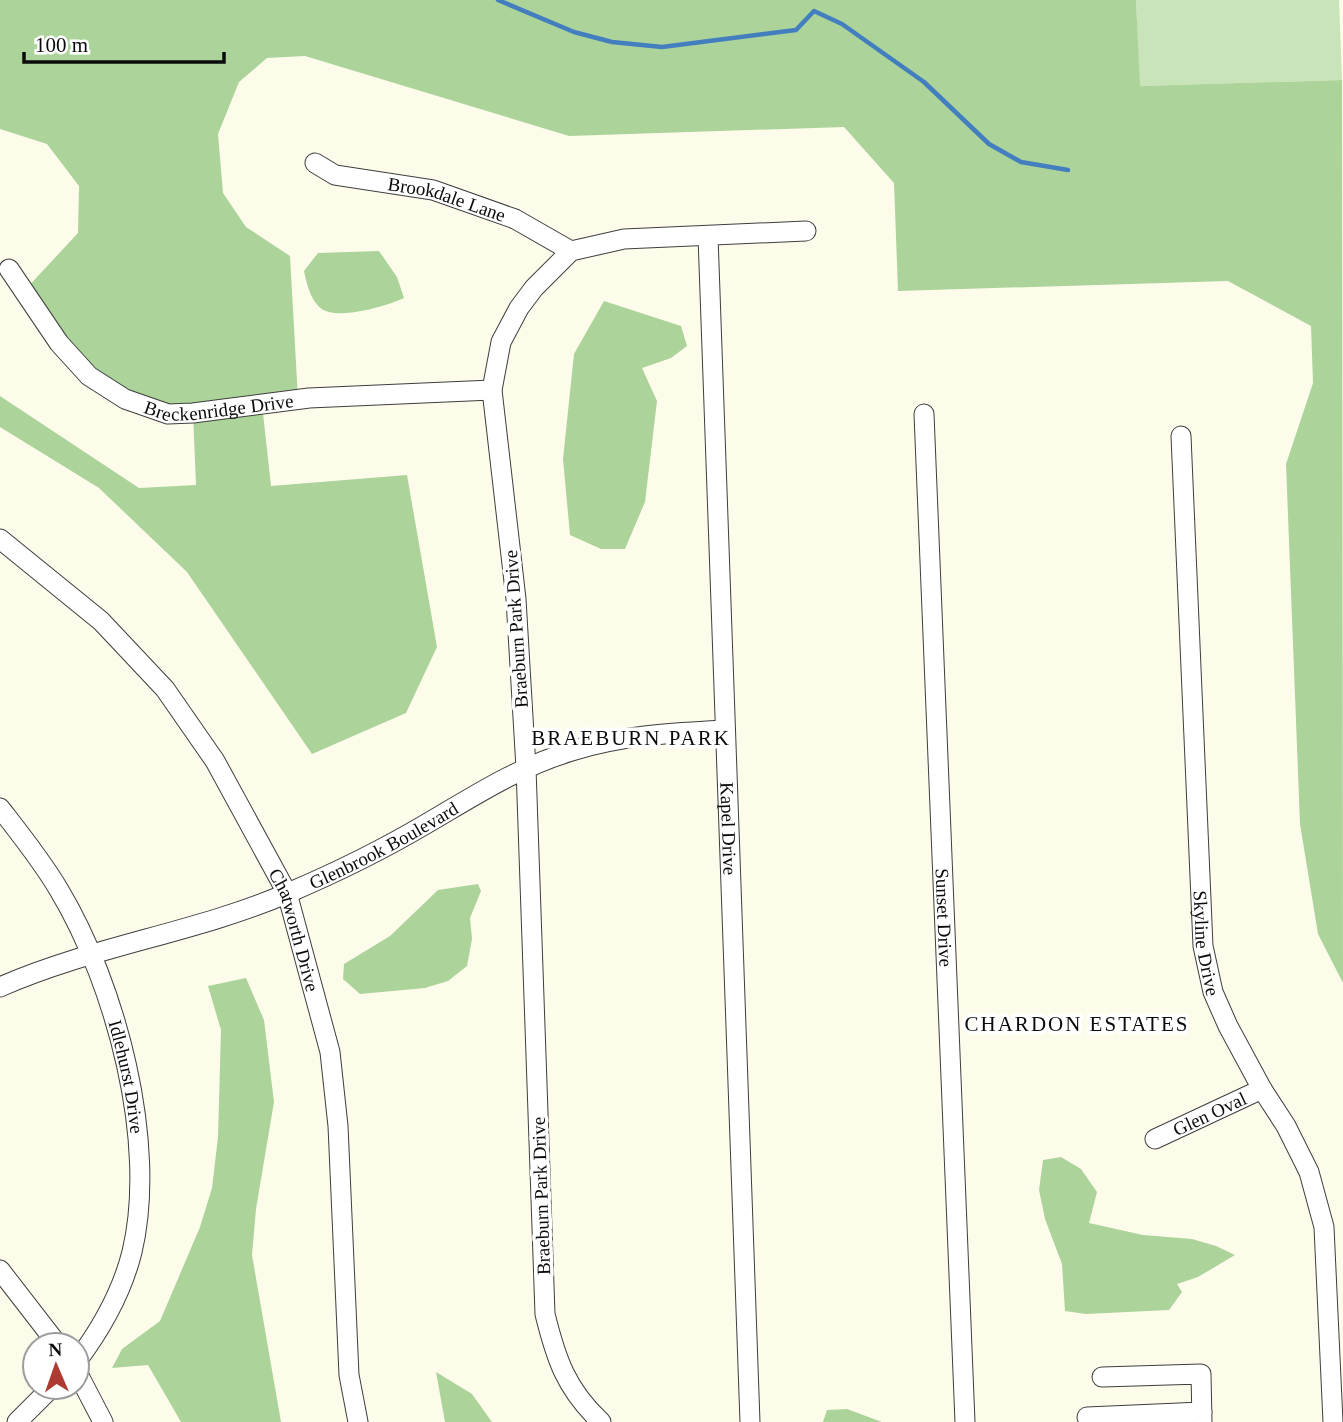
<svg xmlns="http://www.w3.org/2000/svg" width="1343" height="1422" font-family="Georgia,serif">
<rect width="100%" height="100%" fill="#fdfceb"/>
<path fill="#cae4b9" d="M1136 0H1339L1342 80 1139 86Z"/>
<path fill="#acd39a" d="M0 0H1136L1140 86 1342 80 1343 983 1318 934 1300 824 1286 464 1313 383 1311 326 1228 281 898 291 894 183 844 127 569 136 305 56 267 58 239 82 218 134 223 193 246 227 290 256 298 399 262 404 271 486 407 475 437 647 406 713 312 754 187 572 99 488 0 427V396L139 488 196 485 193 413 89 376 24 291 78 233 79 186 47 144 0 129Z
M379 251 397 277 404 298C387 306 347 317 329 312 312 308 307 285 304 271L318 253Z
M604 301 681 326 687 346 671 358 642 368 657 401 645 502 625 549H601L570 535 563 459 574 354Z
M478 884 481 891 470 918 472 939 467 966 448 981 425 988 360 994 343 979 344 964 390 936 438 890Z
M246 978 264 1020 274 1102 256 1209 252 1255 281 1422H181L148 1365 112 1368 122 1349 160 1321 200 1227 212 1188 218 1137 221 1030 208 986Z
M1061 1157 1081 1169 1097 1192 1089 1223 1143 1235 1192 1239 1216 1246 1235 1255 1198 1277 1177 1284 1182 1292 1169 1310 1086 1314 1065 1311 1062 1264 1045 1219 1039 1190 1043 1160Z
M436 1372 472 1394 492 1422H445Z
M847 1409 882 1422H823L827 1410Z"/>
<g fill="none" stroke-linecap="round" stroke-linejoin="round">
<path stroke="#437ebf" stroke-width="4.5" d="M498 0 574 32 612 42 662 47 796 30 814 11 842 24 924 82 989 144 1021 162 1068 170"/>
<g stroke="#3e3e3e" stroke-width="21">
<g id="minor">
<path id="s1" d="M315 163 335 175 433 190 515 219 571 251"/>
<path id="s2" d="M708 236 750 1422"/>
<path id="s3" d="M9 269 59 343 89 376 125 399 168 414 193 413 309 398 492 390"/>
<path id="s4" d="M924 414 965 1422"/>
<path id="s5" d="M1181 436 1203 946 1213 992 1228 1026 1262 1089 1286 1126 1309 1172 1324 1227 1333 1422"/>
<path id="s6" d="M0 539 101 621 165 689 215 761 287 893 330 1052 338 1126 349 1375 358 1422"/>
<path id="s7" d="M0 808C21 835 42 861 59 890 116 985 158 1143 132 1252 122 1292 101 1329 77 1361"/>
<path id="s8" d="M0 987C93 946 195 933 288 893 335 873 382 850 426 824 474 796 518 767 572 751 622 735 673 733 725 730"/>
<path id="s9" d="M1155 1139 1262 1089"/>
<path d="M0 1270 58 1345"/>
<path d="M77 1372 103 1422"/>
<path d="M1102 1377 1201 1374 1202 1422"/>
<path d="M1087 1417 1202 1412"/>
<path d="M17 1422 52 1387"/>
<path d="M601 1422C566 1389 556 1359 545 1314L526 768 516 599 492 390 501 342 519 308 534 288 571 251 624 239 806 231"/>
</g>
</g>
<use href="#minor" stroke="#fff" stroke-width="19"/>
</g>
<g text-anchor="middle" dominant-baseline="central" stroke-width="7" stroke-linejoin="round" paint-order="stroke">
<g font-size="19" fill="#0b0b0b" stroke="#fff">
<text stroke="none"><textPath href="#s1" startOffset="138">Brookdale Lane</textPath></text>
<text stroke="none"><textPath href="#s3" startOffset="273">Breckenridge Drive</textPath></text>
<text transform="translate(516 629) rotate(-94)">Braeburn Park Drive</text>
<text stroke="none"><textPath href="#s2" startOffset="593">Kapel Drive</textPath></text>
<text stroke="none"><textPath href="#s8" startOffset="410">Glenbrook Boulevard</textPath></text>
<text stroke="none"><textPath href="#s4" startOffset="504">Sunset Drive</textPath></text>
<text stroke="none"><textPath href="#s6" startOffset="499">Chatworth Drive</textPath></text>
<text stroke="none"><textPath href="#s5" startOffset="508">Skyline Drive</textPath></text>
<text stroke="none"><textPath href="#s7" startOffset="301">Idlehurst Drive</textPath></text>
<text stroke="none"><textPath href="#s9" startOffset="60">Glen Oval</textPath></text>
<text transform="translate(541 1196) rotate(-92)">Braeburn Park Drive</text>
</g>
<g font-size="21" letter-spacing="2" fill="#0b0b0b" stroke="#fff">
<text x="631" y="738">BRAEBURN PARK</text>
<text x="1077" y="1024">CHARDON ESTATES</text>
</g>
</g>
<g transform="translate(56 1366) rotate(358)"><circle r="33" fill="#ffffff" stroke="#9d9d9d" stroke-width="2"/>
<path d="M0-5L12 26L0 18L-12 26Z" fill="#ad3b32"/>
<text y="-10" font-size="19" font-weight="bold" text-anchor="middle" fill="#0b0b0b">N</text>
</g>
<path d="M24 52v10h200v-10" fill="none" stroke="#0b0b0b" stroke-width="3.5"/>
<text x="35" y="52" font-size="21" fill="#0b0b0b" stroke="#ffffff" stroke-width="5" paint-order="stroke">100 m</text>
</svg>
